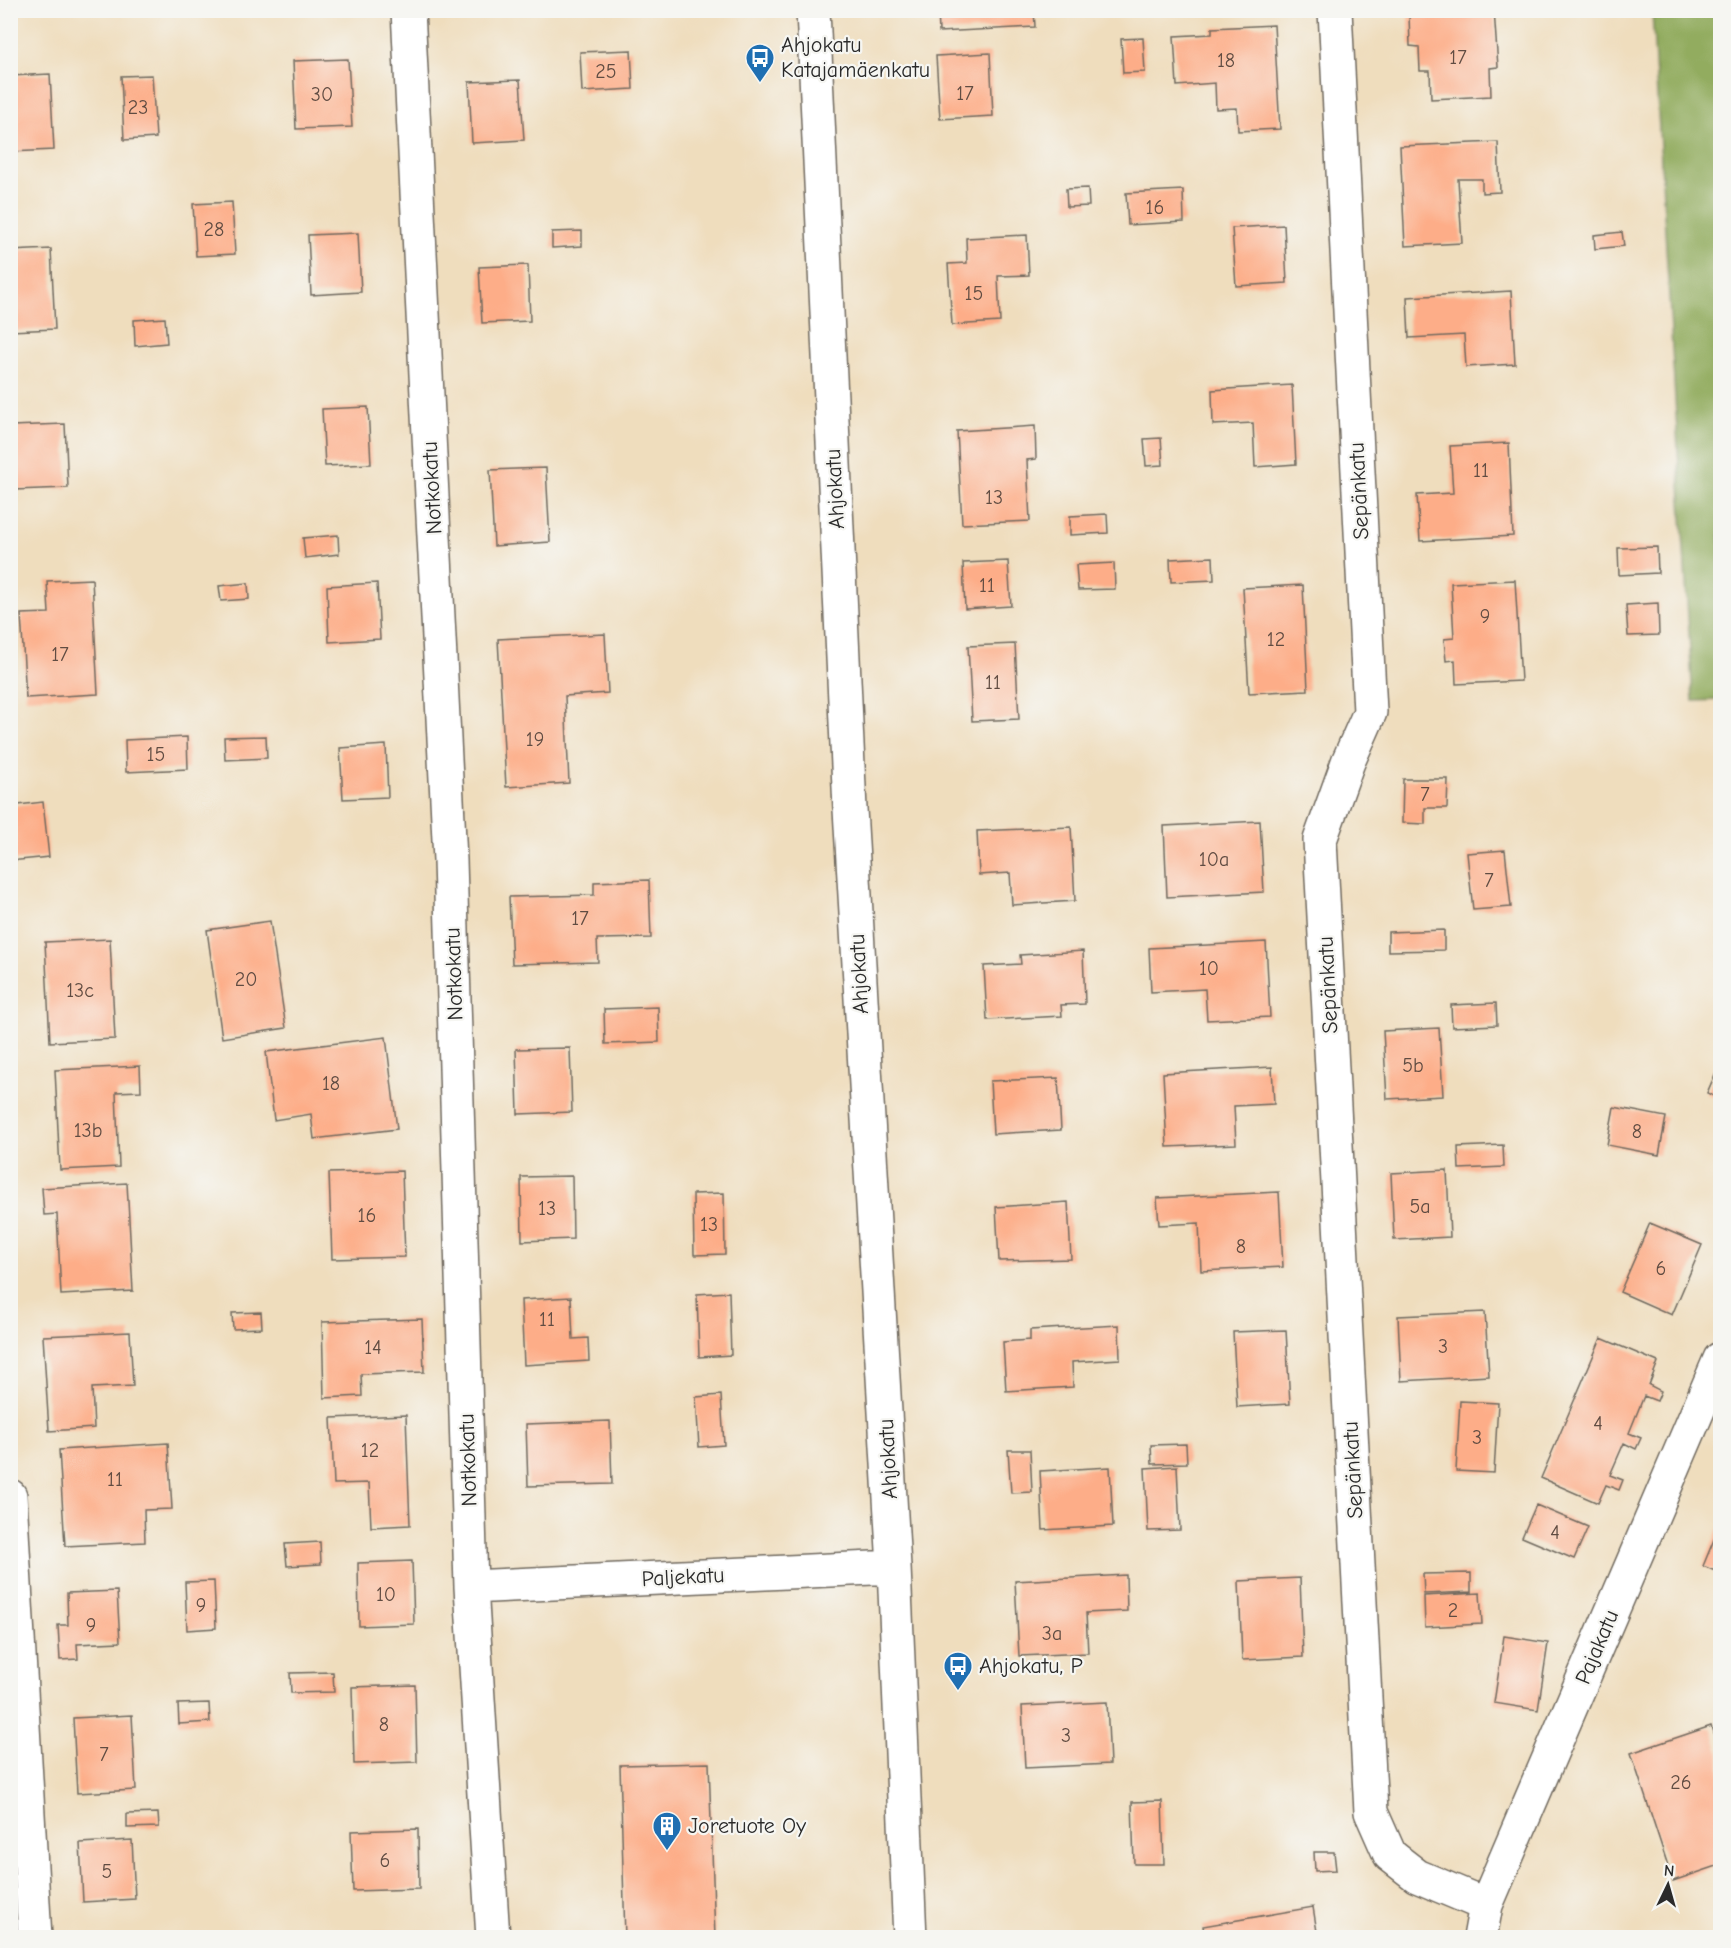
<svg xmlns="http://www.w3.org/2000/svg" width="1731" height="1948" font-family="'Comic Neue',sans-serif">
<rect width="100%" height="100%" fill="#f6f6f2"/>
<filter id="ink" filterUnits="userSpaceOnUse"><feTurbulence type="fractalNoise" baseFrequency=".0167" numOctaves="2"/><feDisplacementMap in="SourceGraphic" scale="12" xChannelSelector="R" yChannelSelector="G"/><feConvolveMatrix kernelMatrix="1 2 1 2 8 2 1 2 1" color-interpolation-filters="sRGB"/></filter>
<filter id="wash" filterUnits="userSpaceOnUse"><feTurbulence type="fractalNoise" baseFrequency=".008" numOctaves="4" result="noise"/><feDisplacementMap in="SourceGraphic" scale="24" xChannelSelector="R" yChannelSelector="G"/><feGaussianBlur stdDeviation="1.35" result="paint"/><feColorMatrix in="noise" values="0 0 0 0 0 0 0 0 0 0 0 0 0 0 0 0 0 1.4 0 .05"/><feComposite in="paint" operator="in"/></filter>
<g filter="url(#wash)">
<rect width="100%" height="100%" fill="#efddbd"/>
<path fill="#92ac5f" stroke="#5e6c45" stroke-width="1.5" d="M1652 11H1720V700L1693 701Z"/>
<g id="blocks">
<path fill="#fdad88" d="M938 10H1034L1035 27 939 32Z
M1417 10H1494L1498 67 1490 68 1491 96 1431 99 1430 71H1420L1419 47 1410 46 1409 14H1418Z
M1274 25 1280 129 1238 131 1237 108 1216 109 1215 83 1177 86 1174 36 1212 34V28Z
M1143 38 1145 72 1123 73 1121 39Z
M631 50 633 89 582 92 580 52Z
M990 53 993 116 940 119 936 56Z
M348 59 352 127 296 129 293 61Z
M50 74 54 150 10 152V76Z
M152 75 156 138 124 140 121 76Z
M520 80 524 140 472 143 469 82Z
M1498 142 1500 192 1482 193V179H1458L1462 243 1405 246 1400 146Z
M1088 188 1089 206 1067 207 1066 189Z
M1183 190 1184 222 1128 225 1126 193Z
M232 202 235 254 196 256 193 204Z
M1284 225 1287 283 1236 286 1232 228Z
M582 231V246L552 248V232Z
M1622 232 1624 246 1595 249 1594 235Z
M358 233 361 292 311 295 308 235Z
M1027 235 1029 275 998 276 1000 322 952 325 948 264 967 263 966 238Z
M51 249 55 329 10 331V251Z
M528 265 530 321 482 323 479 267Z
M1511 291 1515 364 1466 367 1464 335 1409 338 1407 297Z
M165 318 167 343 135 346 134 320Z
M1292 385 1296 464 1255 467 1253 423 1213 425 1212 390Z
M368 407 371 464 325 466 322 409Z
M65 424 68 488 14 490 11 426Z
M1035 426 1036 459 1027 460 1030 521 962 524 957 431Z
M1161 438 1163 465 1146 466 1144 439Z
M1509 443 1513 536 1420 541 1417 495 1453 493 1450 446Z
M546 468 550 542 494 546 490 470Z
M1107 514 1108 533 1070 535V516Z
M338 535 339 554 305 558 303 538Z
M1657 547 1658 573 1619 575 1618 548Z
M1213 557 1214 580 1171 582 1170 559Z
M1008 561 1011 606 965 609 963 563Z
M1114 563 1115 589 1078 590 1076 565Z
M92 579 98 694 26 698 21 614 49 613 47 581Z
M1515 580 1521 681 1456 684 1455 660 1446 661 1444 639 1454 638 1451 583Z
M248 583 249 599 221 601 219 586Z
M377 583 380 639 329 642 327 586Z
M1303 585 1308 690 1249 693 1243 588Z
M1658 603 1659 635 1628 636 1626 605Z
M605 634 608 693 565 696 569 783 506 787 498 639Z
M1015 644 1019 719 972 721 968 646Z
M266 736 267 758 225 760 224 737Z
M187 737 188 769 126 772 125 740Z
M386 745 388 797 343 799 340 748Z
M1403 779H1448L1447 808H1425V824L1402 823Z
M43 802 49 857 10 861V806Z
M1260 821 1264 892 1167 897 1164 826Z
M1071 827 1075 901 1012 905 1010 873 979 875 977 831Z
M1505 850 1511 907 1473 910 1467 853Z
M649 880 651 938 597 939 598 962 512 964 509 897 594 895V882Z
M270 921 286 1028 222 1038 207 930Z
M1444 930V950L1388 951V932Z
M110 939 115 1039 50 1042 45 942Z
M1266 942 1270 1017 1207 1020 1205 989 1151 992 1149 948Z
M1083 951 1085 1004 1061 1005 1062 1016 987 1020 984 966 1021 964 1020 955Z
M1496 1003 1497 1025 1452 1027 1451 1005Z
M658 1007 659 1042 605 1044 604 1009Z
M1439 1028 1443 1096 1387 1099 1383 1031Z
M386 1037 397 1129 314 1139 311 1114 274 1120 266 1052Z
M570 1048 572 1112 518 1114 516 1049Z
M1720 1063V1099L1707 1093Z
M140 1066 141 1091 116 1092 119 1167 60 1170 55 1070Z
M1272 1067 1274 1104 1234 1106 1236 1144 1167 1147 1163 1073Z
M1058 1078 1061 1130 993 1134 990 1081Z
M1614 1107 1666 1117 1659 1155 1607 1145Z
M1503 1145 1504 1167 1459 1169 1458 1147Z
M1447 1170 1450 1237 1394 1240 1391 1173Z
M402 1171 405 1257 332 1259 329 1173Z
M572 1176 573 1239 522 1241 521 1177Z
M127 1183 133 1291 61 1295 57 1214 44 1215 42 1188Z
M1279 1192 1283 1267 1201 1271 1199 1223 1159 1225 1157 1198Z
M724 1193 725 1254 694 1255 693 1194Z
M1068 1202 1071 1259 999 1261 996 1207Z
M1650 1223 1702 1245 1672 1315 1620 1292Z
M729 1292 731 1355 699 1357 697 1294Z
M571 1297 573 1339 588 1338 589 1361 524 1365 521 1300Z
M261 1312 262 1328 233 1329 232 1313Z
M1485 1312 1489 1376 1401 1381 1398 1316Z
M422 1319 424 1372 361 1374 362 1396 324 1398 322 1322Z
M1119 1325 1120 1359 1072 1362 1073 1387 1006 1391 1003 1342 1030 1340V1330Z
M1286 1330 1290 1404 1237 1407 1233 1332Z
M130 1332 133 1386 92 1388 94 1428 49 1431 43 1336Z
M1601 1338 1658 1362 1649 1385 1661 1391 1657 1401 1644 1396 1629 1433 1641 1438 1636 1449 1624 1443 1610 1475 1623 1480 1619 1490 1606 1485 1598 1503 1541 1478Z
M721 1395 724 1445 699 1447 696 1397Z
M1460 1401 1498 1403 1494 1473 1456 1471Z
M406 1415 410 1525 371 1527 369 1483 334 1484 331 1418Z
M610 1421 612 1484 528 1486 526 1424Z
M168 1443 172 1509 144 1510 145 1542 65 1546 59 1450Z
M1186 1444 1187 1463 1152 1464 1151 1445Z
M1008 1450H1030L1032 1492 1011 1493Z
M1177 1466 1180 1530 1148 1531 1145 1468Z
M1110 1467 1113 1526 1043 1530 1040 1471Z
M1536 1505 1588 1527 1574 1559 1522 1537Z
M1720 1525V1573L1703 1566Z
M320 1542 321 1564 287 1566 285 1544Z
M412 1561 414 1624 359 1626 358 1563Z
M1471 1573V1592L1424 1594 1423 1574Z
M1126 1575 1127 1611 1086 1613 1088 1653 1019 1656 1015 1581Z
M1300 1578 1303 1657 1242 1660 1239 1581Z
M214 1581 216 1628 187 1630 185 1582Z
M117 1591 120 1642 77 1644 78 1659 60 1660 58 1625H68L67 1593Z
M1480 1593 1482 1624 1425 1627 1424 1596Z
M1504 1636 1548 1643 1538 1710 1494 1703Z
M333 1672 334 1692 291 1693 290 1673Z
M415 1685 417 1762 354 1764 352 1687Z
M1107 1702 1110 1764 1025 1768 1022 1706Z
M209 1703 210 1722 179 1724 178 1704Z
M132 1715 136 1790 77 1793 73 1718Z
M1711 1726 1720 1754V1865L1673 1881 1631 1753Z
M709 1763 715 1938H625L620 1765Z
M1162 1801 1164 1864H1134L1132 1802Z
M158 1813 159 1827 127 1828V1814Z
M418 1829 419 1889 353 1891 351 1831Z
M132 1840 135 1899 83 1902 80 1843Z
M1314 1852H1334L1336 1870 1315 1871Z
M1313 1907 1318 1938H1205L1203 1926Z
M423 1931V1938H373L372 1932Z"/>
</g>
</g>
<g filter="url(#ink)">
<use href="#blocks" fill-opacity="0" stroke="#70695e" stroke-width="1.5"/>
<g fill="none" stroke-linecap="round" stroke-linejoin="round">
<g stroke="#70695e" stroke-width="36">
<path id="minor" d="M408 10 450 860 471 1587 493 1938
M813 10 850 809 894 1567 910 1938
M1335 10 1370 712 1348 762 1320 840 1371 1812 1390 1855 1417 1876 1486 1905
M10 1496 35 1938
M471 1587 894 1567
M1480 1938 1486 1905 1720 1359"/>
</g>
<use href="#minor" stroke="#fff" stroke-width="33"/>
</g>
</g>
<defs>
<g id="bus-pin" transform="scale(1.5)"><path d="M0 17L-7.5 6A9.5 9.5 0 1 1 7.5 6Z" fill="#1f6fb2" stroke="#f6f6f2"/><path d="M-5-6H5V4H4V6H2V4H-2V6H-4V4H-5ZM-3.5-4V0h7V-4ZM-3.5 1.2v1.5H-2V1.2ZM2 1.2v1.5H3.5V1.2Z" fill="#fff"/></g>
<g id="building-pin" transform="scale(1.5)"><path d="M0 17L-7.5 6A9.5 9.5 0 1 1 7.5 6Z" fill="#1f6fb2" stroke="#f6f6f2"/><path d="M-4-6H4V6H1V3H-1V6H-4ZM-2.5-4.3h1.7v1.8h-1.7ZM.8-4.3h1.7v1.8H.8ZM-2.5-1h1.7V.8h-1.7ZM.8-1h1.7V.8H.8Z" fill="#fff"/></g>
</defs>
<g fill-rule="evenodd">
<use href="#bus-pin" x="760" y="58"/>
<use href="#bus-pin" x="958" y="1666"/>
<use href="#building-pin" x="667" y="1826"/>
</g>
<g text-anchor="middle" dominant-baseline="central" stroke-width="4.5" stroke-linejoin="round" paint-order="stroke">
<g font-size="20" fill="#604c42">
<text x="1458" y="57">17</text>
<text x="1226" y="60">18</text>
<text x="606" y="71">25</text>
<text x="965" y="93">17</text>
<text x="322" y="94">30</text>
<text x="138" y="107">23</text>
<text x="1155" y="207">16</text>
<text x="214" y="229">28</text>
<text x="974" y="293">15</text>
<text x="1481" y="470">11</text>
<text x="994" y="497">13</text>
<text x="987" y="585">11</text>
<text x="1485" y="616">9</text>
<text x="1276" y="639">12</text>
<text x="60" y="654">17</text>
<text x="993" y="682">11</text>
<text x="535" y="739">19</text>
<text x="156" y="754">15</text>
<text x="1425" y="794">7</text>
<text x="1214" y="859">10a</text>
<text x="1489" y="880">7</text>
<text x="580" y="918">17</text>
<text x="1209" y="968">10</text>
<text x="246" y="979">20</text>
<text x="80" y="990">13c</text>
<text x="1413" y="1065">5b</text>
<text x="331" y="1083">18</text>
<text x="88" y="1130">13b</text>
<text x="1637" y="1131">8</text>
<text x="1420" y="1206">5a</text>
<text x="547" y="1208">13</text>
<text x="367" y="1215">16</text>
<text x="709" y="1224">13</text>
<text x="1241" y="1246">8</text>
<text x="1661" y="1268">6</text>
<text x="547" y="1319">11</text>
<text x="1443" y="1346">3</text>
<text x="373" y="1347">14</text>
<text x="1598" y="1423">4</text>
<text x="1477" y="1437">3</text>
<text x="370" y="1450">12</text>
<text x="115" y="1479">11</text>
<text x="1555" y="1532">4</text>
<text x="386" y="1594">10</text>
<text x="201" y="1605">9</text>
<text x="1453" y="1610">2</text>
<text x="91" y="1625">9</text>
<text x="1052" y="1633">3a</text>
<text x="384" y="1724">8</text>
<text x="1066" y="1735">3</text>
<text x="104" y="1754">7</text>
<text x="1681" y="1782">26</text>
<text x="385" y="1860">6</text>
<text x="107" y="1871">5</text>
</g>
<g font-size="22" fill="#2b2b2b" stroke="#f6f6f2" text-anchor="start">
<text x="781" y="45">Ahjokatu<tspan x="781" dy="25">Katajamäenkatu</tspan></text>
<text x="979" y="1666">Ahjokatu, P</text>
<text x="688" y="1826">Joretuote Oy</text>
</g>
<g font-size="22" fill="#2b2b2b" stroke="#f6f6f2">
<text transform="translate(432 488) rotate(-93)">Notkokatu</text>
<text transform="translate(835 489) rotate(-93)">Ahjokatu</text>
<text transform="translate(1359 491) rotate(-93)">Sepänkatu</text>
<text transform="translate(454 974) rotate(-92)">Notkokatu</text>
<text transform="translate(859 974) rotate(-93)">Ahjokatu</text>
<text transform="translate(1328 985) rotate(-93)">Sepänkatu</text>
<text transform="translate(888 1459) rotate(-93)">Ahjokatu</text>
<text transform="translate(468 1460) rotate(-92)">Notkokatu</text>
<text transform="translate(1353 1470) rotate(-93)">Sepänkatu</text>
<text transform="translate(683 1577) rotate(-3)">Paljekatu</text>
<text transform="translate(1597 1647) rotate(-67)">Pajakatu</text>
</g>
</g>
<rect width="1731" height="1948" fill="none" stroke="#f6f6f2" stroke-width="36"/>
<g transform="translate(1668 1885) rotate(5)" stroke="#f6f6f2" stroke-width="4.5" paint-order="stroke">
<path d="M0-4.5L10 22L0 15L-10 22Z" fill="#2b2b2b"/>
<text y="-9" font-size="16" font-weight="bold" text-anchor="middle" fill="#2b2b2b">N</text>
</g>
</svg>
